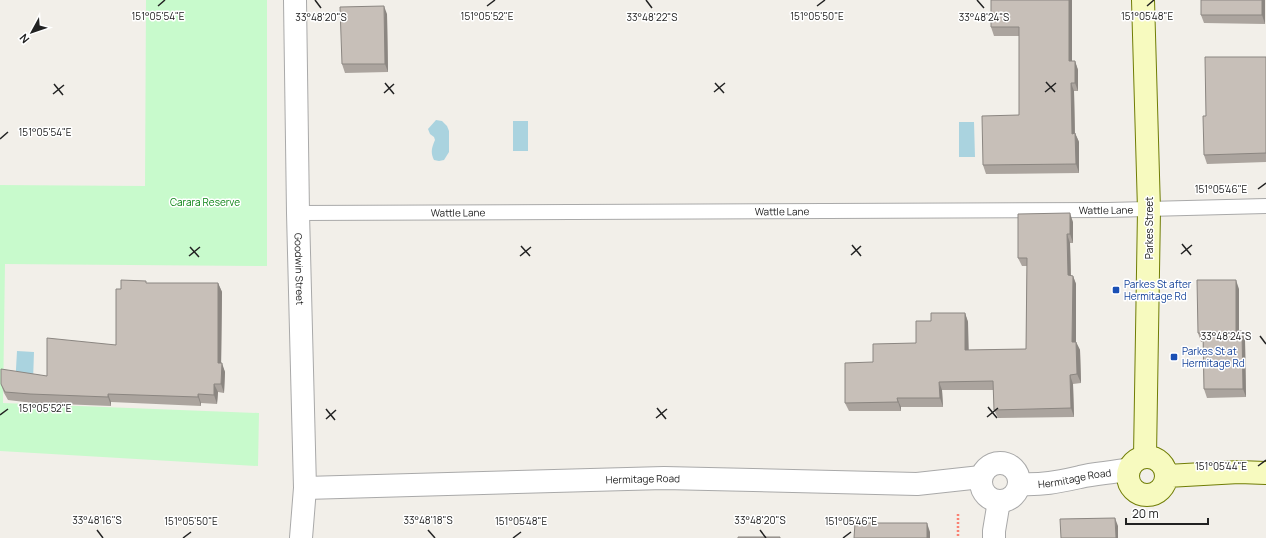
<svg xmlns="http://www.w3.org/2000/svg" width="1266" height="538" font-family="Manrope,sans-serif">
<rect width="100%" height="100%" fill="#f2efe9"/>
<path fill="#c8facc" d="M146 0H267V266L5 264 3 403 259 413 258 466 0 451V185L145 186Z"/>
<path fill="#aad3df" d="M436 120 442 121 447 126 449 131V152L444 160 439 161 434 160C430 152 432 147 435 140L434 137 430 134 428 129Z
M513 121H528V151H513Z
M959 122H974L975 157H959Z
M17 351 34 352 33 381 15 387Z"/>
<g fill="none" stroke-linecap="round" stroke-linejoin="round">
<g stroke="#a9a9a9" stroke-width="16">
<g id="lane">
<path id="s1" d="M298 213 1108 210 1266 206"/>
</g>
</g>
<g stroke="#a9a9a9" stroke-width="24">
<g id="street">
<path id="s2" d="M295 0 298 213 305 488 301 538"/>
<circle cx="1000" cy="482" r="19"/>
<path id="s3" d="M1019 484C1044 485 1057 482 1080 477 1096 473 1113 473 1129 469"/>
<path id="s4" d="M305 488 664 478 917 484 981 477"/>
<path d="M994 538V531L999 501"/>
</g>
</g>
<g stroke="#707d05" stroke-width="24">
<path id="secondary" d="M1143 0 1149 210 1145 456
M1128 476a19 19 0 1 1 38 0a19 19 0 1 1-38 0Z
M1167 476 1239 472 1266 473"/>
</g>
<path stroke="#fa8072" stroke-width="2.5" stroke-dasharray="2 2" stroke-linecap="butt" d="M958 514V538"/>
<use href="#lane" stroke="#fff" stroke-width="14"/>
<use href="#street" stroke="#fff" stroke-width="22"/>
<use href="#secondary" stroke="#f7fabf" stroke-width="22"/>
</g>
<path fill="#aba49e" d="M991 0H1072V61H1075L1078 70V91H1074L1075 133 1079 142V173L986 174 983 165 1019 115V36H994L991 27Z
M1265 0V24L1204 23 1201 15Z
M387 14 388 72 345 73 342 64Z
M1266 57V162L1207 164 1204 155Z
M1073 222V243H1070L1071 276H1073L1076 284V342L1080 350 1081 383 1073 384 1074 417 998 418 994 410V390H942L943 407H901V411H849L845 403 873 362 916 343 931 321 965 313 968 322V350L1026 349 1027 266H1022L1018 258Z
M147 283H218L222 292 221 363 225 372 224 393 218 392 217 404 201 403V406L111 402V406L33 403 8 400 4 393 1 384 47 376 116 345 121 289Z
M1239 289V331L1245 340 1246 397 1207 398 1204 389 1203 342H1201L1198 333Z"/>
<path fill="#8b8681" d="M1069 0H1072V70L1069 61Z
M1262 0H1265V24L1262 15Z
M384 6 387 14 388 72 385 64Z
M1075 61 1078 70V91L1075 83Z
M1071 83 1074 91 1075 142 1072 134Z
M1075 133 1079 142V173L1076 164Z
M1070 213 1073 222V243L1070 234Z
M1067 234 1070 243 1071 284 1068 275Z
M1073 276 1076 284V351L1072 342Z
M1236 280 1239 289V339L1236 331Z
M218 283 222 292 221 372 218 363Z
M965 313 968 322 969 359 965 350Z
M1242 331 1245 340 1246 397 1243 389Z
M1076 342 1080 350 1081 383 1077 374Z
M222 363 225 372 224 393 221 384Z
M1070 375 1073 384 1074 417 1071 408Z
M939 382 942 390 943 407 940 398Z
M214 384 218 392 217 404 214 395Z
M108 394 111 402V406L108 397Z
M198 394 201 403V406L198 397Z
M897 398 901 407V411L898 402Z
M1115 518 1118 526V538H1116Z
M927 523 930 532V538H927Z"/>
<path fill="#c7bfb8" stroke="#8b8681" d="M991 0H1069V61H1075V83H1071L1072 134 1075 133 1076 164 983 165 982 116 1019 115V27H991Z
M1201 0H1262V15H1201Z
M384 6 385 64H342L340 7Z
M1205 57H1266V153L1204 155 1203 116H1206Z
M1070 213V234H1067L1068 275 1073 276 1072 342H1076L1077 374 1070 375 1071 408 994 410 993 381 939 382 940 398H897L898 402 845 403V363L873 362V344L916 343V321H931V313H965V350L1026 349 1027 258H1018V214Z
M121 280 146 281V283H218V363H222L221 384H214V395L198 394V397L108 394V397L30 394 5 392 1 384V369L47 376V338L116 345V289H121Z
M1197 280H1236V331H1242L1243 389H1204L1203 333H1198Z
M1115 518 1116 538H1061L1060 519Z
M855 523H927V538H854Z
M738 537H780V538H738Z"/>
<path fill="none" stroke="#222" stroke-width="1.5" d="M315 0 321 8M646 0 652 8M977 0 984 8M158 6 165 0M487 6 495 0M817 6 825 0M1147 6 1154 0M1046 82 1055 92M385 83 394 94M715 83 724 93M54 84 63 95M714 92 725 83M1045 92 1056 83M384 93 394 84M53 94 64 85M0 139 8 132M1258 189 1266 183M1182 244 1191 255M852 245 861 256M521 246 530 256M190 247 199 257M1181 254 1192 245M851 255 861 246M189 256 200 247M520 256 531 247M1260 336 1266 344M988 407 997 418M657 408 666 419M326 409 335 420M0 415 8 409M987 417 998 408M656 418 667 409M326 419 336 410M1258 466 1266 460M97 530 103 538M428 530 435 538M760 530 766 538M183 538 191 532M513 538 521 532M843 538 851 532"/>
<g fill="#1a4fb4" stroke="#fff" stroke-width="1.5">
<rect x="1112" y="286" width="8" height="8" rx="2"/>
<rect x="1170" y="353" width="8" height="8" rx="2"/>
</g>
<g text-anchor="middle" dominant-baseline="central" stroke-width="3" stroke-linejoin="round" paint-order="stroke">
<g font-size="10" fill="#0c8416" stroke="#fff">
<text x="205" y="202">Carara Reserve</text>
</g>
<g font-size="10" fill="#222" stroke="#fff">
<text stroke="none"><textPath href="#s1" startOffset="808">Wattle Lane</textPath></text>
<text stroke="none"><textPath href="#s1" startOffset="484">Wattle Lane</textPath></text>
<text stroke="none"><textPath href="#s1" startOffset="160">Wattle Lane</textPath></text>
<text transform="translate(1149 228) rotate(-90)">Parkes Street</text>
<text stroke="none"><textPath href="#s2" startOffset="269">Goodwin Street</textPath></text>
<text stroke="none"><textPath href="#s3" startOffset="56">Hermitage Road</textPath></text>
<text stroke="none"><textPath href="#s4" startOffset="338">Hermitage Road</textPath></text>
</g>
<g font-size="10" fill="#164399" stroke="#fff" text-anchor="start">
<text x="1124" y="284">Parkes St after<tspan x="1124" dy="12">Hermitage Rd</tspan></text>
<text x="1182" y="351">Parkes St at<tspan x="1182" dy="12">Hermitage Rd</tspan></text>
</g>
</g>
<g font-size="10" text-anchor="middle" fill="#222" stroke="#fff" stroke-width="3" stroke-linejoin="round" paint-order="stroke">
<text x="1147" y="20">151°05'48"E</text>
<text x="158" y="20">151°05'54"E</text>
<text x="487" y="20">151°05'52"E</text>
<text x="817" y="20">151°05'50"E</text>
<text x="321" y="21">33°48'20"S</text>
<text x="652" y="21">33°48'22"S</text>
<text x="984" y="21">33°48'24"S</text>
<text x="45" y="136">151°05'54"E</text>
<text x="1221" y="193">151°05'46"E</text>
<text x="1226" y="340">33°48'24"S</text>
<text x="45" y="412">151°05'52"E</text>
<text x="1221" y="470">151°05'44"E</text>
<text x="97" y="524">33°48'16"S</text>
<text x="428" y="524">33°48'18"S</text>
<text x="760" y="524">33°48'20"S</text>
<text x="191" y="525">151°05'50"E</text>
<text x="521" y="525">151°05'48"E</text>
<text x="851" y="525">151°05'46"E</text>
</g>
<g transform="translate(32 32) rotate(230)" stroke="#ffffff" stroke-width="3" paint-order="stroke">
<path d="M0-3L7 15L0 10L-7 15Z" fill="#222222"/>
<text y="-6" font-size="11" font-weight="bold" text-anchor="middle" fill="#222222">N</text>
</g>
<path d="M1126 518v6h82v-6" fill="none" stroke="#222222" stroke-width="2"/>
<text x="1132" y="518" font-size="12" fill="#222222" stroke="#ffffff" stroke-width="3" paint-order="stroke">20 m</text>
</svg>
